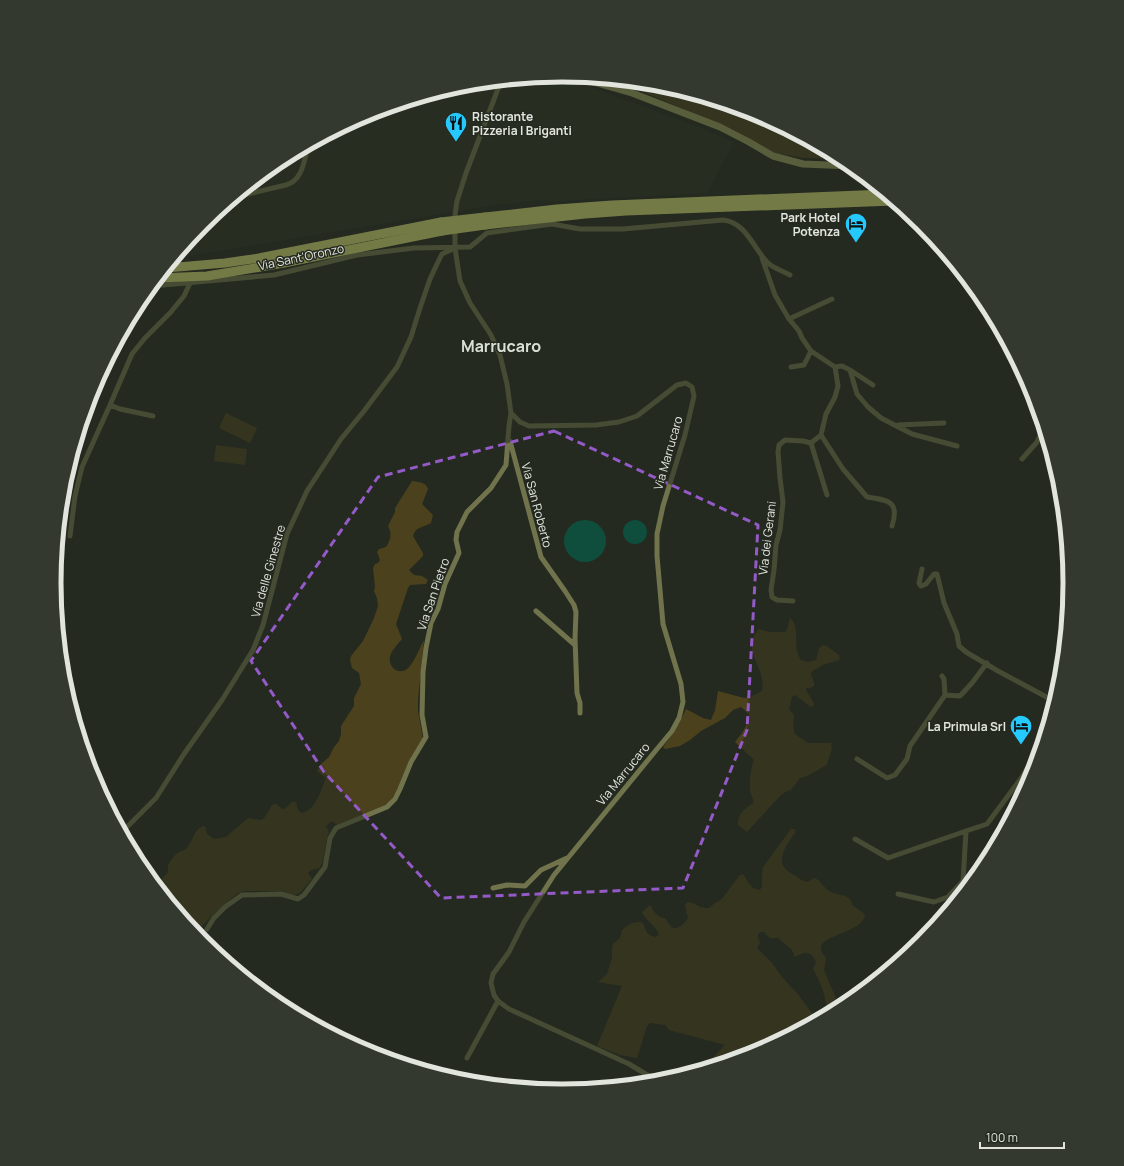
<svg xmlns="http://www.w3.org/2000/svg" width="1124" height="1166" font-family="Manrope,sans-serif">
<rect width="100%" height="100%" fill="#242a20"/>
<path fill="#2a3323" d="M558 75 688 123 734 142 707 193 558 201 538 200 488 206 175 258 203 224 280 160 368 114 463 85Z"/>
<path fill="#4b411d" d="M614 80 661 85 757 114 842 159 804 158 775 153 732 129Z
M226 413 257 428 250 443 219 428Z
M216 445 247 449 245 465 214 461Z
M412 481C419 482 426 482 428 489L422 504 433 515 431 523C423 528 416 526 413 536L423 553V556L409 570 414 575 422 576 428 580 426 584 410 585 408 588 396 624 402 639C398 644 391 651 390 657 388 668 400 676 408 668 415 661 419 649 424 640L418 700V711L423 739C418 747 412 754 408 763 401 777 398 797 384 806 370 815 352 819 337 825L332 821 326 826 329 832C324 844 326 857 320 868L311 870 308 873 312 879 300 893 294 895 281 891H245L237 894 217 911 199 929 198 936 159 889 160 881 168 872V865C171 860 174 855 179 852 182 851 185 850 187 848 194 840 194 827 205 826L207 834 214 839 226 837 248 818 261 820 264 818 272 805 276 804 282 809 286 808 292 802H296L298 810 302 813C316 810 321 790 326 778L317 771 320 765 329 757 334 747 339 741 341 734V726L354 706V698L361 684 359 673 352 668 350 660 351 656 363 641 374 618 378 606 377 598 374 591 375 587 373 568 375 564 378 563 380 560 377 552 379 549 386 547C391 539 392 534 388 526L395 512V508Z
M790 618C799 625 795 640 797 651 798 654 799 657 801 660L808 662 816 660 819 648 823 645 827 646 839 655 840 659 837 661 825 664 811 672V675L814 682V686L810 688H806C807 695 813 698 814 705L811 707 795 695 792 697 789 709 794 715 793 727 795 734 808 743H831C834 751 828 757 827 765 821 768 805 778 800 778L791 790 787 791 780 796 747 832 738 825C737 814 745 809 753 803 754 798 750 795 750 790 750 778 750 771 754 760L735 742C740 736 753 720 747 712 745 710 743 709 741 707L733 710 725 718 701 731 690 740 680 746 665 749 663 747C672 735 680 723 686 709L703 718 711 720 715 710 718 691 744 698H748L762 691C767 667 739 650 759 629L769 632H785L787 629Z
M791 829H795V833C789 841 777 857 784 867 786 871 791 873 794 875 799 878 802 881 808 882L814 878C821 880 823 887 829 891 836 896 852 893 852 905L862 912 865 915C862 933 823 934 821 947 820 951 824 955 826 958L824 970 837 1001 839 1008 831 1012H828L826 1009C828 1001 818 976 813 969L816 962C811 950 805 951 795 957L792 950 778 938H770L764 932H761L758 934V938L760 942 757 948 772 963 782 977 797 993 817 1020 756 1052 702 1069 725 1045 669 1030 665 1025 650 1023 647 1026 637 1058 620 1055 597 1046 622 986 598 982 607 974 612 958V946L614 943 620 938 622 930C628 925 635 920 643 923 646 932 647 935 656 937L659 934C655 925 646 921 642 912L650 905C654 911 657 918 665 918L672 928C680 929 684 924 688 918L685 906 687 902C696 902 698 909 709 908L715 903 722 899 739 876 743 874C748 881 751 890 760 890L762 886V875L763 867Z"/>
<path fill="#0f4e3c" d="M623 532a12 12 0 1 1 24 0a12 12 0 1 1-24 0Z
M564 541a21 21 0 1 1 42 0a21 21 0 1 1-42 0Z"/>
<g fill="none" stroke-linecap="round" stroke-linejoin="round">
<path stroke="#70734b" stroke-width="5" d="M235 197 286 185C303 180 304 160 308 146
M762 258 775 295 789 319 799 331 802 338 811 351 835 367 838 386 835 397 826 414 821 435 811 443 803 441 785 440 779 445 778 452 780 478 783 502 780 530 776 545 774 570 771 590 772 597 777 600 793 601
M152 286 274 275 357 255 414 248 470 247 487 233 552 224 580 229H623L723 220C746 222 753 248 768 263 773 268 783 271 790 275
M789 319 832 299
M791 367 804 365 811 351
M835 367 842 366 850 370 873 385
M850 370 857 394 868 407 881 418 912 434 957 446
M511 413 520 422 529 426 596 425 619 422 637 416 677 385 686 383 692 387 694 396 685 435 663 506 657 534V556L663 624 681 684 683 702 679 718 672 731 657 749 554 875 524 922 509 952 493 974 491 983 494 995 498 1001 509 1009 629 1064 649 1076 653 1082
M153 416 120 409 110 405 132 354 145 338 170 313 184 296 190 283
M898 425 944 423
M821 435 843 469 867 497C888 500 900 501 892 526
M510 441 541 557 565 591 574 605 576 612 575 638 577 693 580 703V713
M811 443 827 495
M1022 459 1037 442 1043 429
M70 536 75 496 82 467 110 405
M922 569 919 583 921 586 926 584 934 574H937L944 603 957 634 959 646 966 652 998 671 1052 700 1055 698
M536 611 575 645
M942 676 944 679 945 695 960 696 972 683 987 663
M857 759 887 778 895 775 907 759 910 746 945 695
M122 832 156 798 184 754 222 700 253 650 263 625 287 534 307 491 341 439 364 411 397 367 411 337 420 308 430 279 437 264 442 254 455 248
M855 839 888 858 966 831
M493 888 507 885 525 886 541 870 567 858
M898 894 934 902 948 897 963 881 966 831 987 824 1022 777 1032 760 1050 716
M207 929 214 918 225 907 242 895 281 894 298 899 304 895 325 867 330 838 336 828 387 807 395 799 400 789 411 762 426 737 422 715 423 672 426 648 431 623 438 609 445 584 459 553 456 540 457 532 467 512 491 488 506 465 509 426 511 413 507 384 500 355 491 335 470 303 460 281 455 248V215L457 201 466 173 501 81
M467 1058 498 1001"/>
<path stroke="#989d5c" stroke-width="7" d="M572 76 632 93 720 127 749 142 773 156 803 164 851 166"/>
<path stroke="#d5dc74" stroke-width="9" d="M485 217 557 209 612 205 885 194
M485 225 585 214 626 211 894 201
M166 268 225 263 259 258 441 222
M158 278 207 276 284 263 442 231"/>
<path stroke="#d5dc74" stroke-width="9" d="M441 222 485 217
M442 231 485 225"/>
</g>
<path d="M0 0H1124V1166H0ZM554 431 758 525 747 730 683 888 441 898 324 772 251 661 378 477Z" fill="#242a20" fill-opacity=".55" fill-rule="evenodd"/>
<path fill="none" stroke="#945ac7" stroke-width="3" stroke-dasharray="8 5" stroke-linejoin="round" d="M554 431 758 525 747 730 683 888 441 898 324 772 251 661 378 477Z"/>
<defs>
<g id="restaurant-pin" transform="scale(1.15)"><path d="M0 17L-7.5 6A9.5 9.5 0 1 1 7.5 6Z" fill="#25c9fe" stroke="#242a20"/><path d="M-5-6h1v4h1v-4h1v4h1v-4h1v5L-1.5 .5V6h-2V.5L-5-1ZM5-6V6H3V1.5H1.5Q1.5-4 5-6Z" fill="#111"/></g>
<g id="hotel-pin" transform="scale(1.15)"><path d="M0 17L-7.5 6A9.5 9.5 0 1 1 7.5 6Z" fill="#25c9fe" stroke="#242a20"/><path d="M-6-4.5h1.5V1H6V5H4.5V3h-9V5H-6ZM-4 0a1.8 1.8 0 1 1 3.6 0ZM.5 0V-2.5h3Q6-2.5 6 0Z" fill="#111"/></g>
</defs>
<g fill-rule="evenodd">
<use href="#restaurant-pin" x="456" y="123"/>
<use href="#hotel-pin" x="856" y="224"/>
<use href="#hotel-pin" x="1021" y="726"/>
</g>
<g text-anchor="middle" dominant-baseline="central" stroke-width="3" stroke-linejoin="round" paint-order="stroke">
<g font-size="12" font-weight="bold" fill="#e1e5de" stroke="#242a20" text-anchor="end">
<text x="472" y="116" text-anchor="start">Ristorante<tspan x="472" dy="14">Pizzeria I Briganti</tspan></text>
<text x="840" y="217">Park Hotel<tspan x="840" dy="14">Potenza</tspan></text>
<text x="1006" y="726">La Primula Srl</text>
</g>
<g font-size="12" fill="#e1e5de" stroke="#242a20">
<text transform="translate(301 257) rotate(-12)">Via Sant'Oronzo</text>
<text transform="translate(668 453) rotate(-74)">Via Marrucaro</text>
<text transform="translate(537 505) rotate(75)">Via San Roberto</text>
<text transform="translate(767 538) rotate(-83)">Via dei Gerani</text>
<text transform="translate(268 571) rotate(-74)">Via delle Ginestre</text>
<text transform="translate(433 594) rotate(-71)">Via San Pietro</text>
<text transform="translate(623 774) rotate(-51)">Via Marrucaro</text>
</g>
<g font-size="16" font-weight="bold" fill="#dae1d4" stroke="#242a20">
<text x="501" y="346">Marrucaro</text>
</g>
</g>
<path d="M0 0H1124V1166H0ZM61 583a501 501 0 1 1 1002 0a501 501 0 1 1-1002 0Z" fill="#33392f" fill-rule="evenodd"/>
<path fill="none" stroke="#e1e5de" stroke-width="5" d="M61 583a501 501 0 1 1 1002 0a501 501 0 1 1-1002 0Z"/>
<path d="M980 1142v6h84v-6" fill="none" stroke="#e1e5de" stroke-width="2"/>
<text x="986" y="1142" font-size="12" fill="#e1e5de" stroke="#242a20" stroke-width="3" paint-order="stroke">100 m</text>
</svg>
